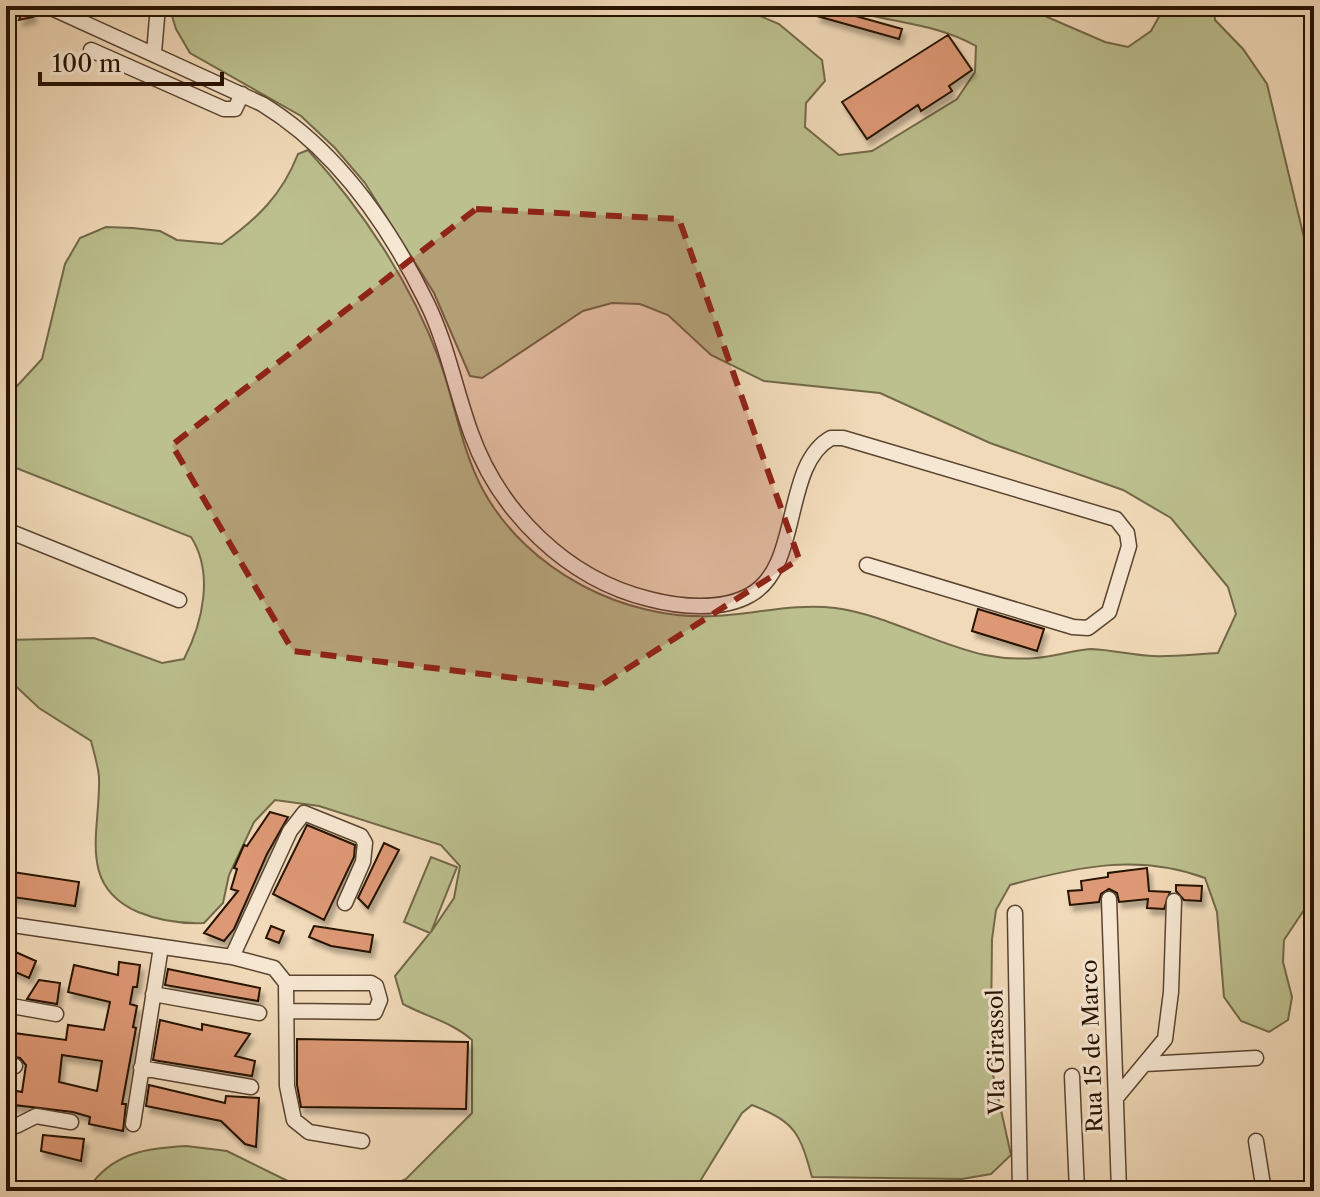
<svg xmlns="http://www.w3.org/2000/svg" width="1320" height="1197" font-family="'Libre Caslon Text',serif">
<defs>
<filter id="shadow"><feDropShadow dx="3.5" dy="6" stdDeviation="2" flood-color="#0004"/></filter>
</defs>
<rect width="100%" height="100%" fill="#f1dab9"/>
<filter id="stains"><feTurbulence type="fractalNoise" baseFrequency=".0025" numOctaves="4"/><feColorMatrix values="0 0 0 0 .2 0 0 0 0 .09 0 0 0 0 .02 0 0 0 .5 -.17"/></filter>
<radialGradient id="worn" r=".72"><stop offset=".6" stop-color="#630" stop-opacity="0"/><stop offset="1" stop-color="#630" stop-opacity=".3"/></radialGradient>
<path fill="#bcbf8e" stroke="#726848" stroke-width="2" d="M169 6H737L779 24 822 60 825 81 806 103 805 127 839 155 872 151 957 99 975 72 976 46C932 21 884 23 837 6H941L961 14 1013 9 1045 16 1105 42 1128 47 1151 31 1165 6H1214L1215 20 1243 49 1267 84 1314 279V895L1284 940 1283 962 1292 997 1288 1020 1269 1032 1241 1021 1224 997 1217 912 1205 878C1138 853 1076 867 1010 885L996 910 992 939 991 1025 992 1070 1011 1155 991 1174 962 1179 812 1177C800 1134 796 1122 752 1105L742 1113 694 1191H380L406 1179 472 1113V1040C452 1022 427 1017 403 1004L395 976 430 933 404 922 431 857 457 867 431 932 454 898 460 866 441 845 319 806 275 800 254 822 229 875 223 903 204 923C180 924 160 921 138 912 76 885 101 829 99 777 98 765 94 753 91 741L39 708 6 677V640L94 638 162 663 184 659C203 622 214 573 191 537L6 464V398L42 359 65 264 80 238 106 227 133 228 160 231 177 240 222 244C257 219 282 195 298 154L308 150C362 209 411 283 439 359 455 402 461 449 483 490 527 571 625 621 715 616 755 614 795 603 835 608 887 615 934 644 985 655 1010 660 1032 660 1056 655 1068 653 1081 649 1092 649 1112 650 1132 655 1152 656 1174 657 1196 654 1218 653L1236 614 1228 587 1171 518 1123 490 990 443 880 393 764 381 711 355 668 315 640 304 612 303 583 311 482 378 470 376 434 293 365 183 335 148 301 116 190 53 176 29Z
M186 1146 227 1151 308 1191H94L93 1182C117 1152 149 1148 186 1146Z"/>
<path fill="#dd9874" stroke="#271201" stroke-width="2" fill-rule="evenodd" filter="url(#shadow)" d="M24 6H31L33 17 19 20Z
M820 6 902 29 899 39 817 16Z
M948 35 972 70 949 86 952 91 921 111 918 105 867 139 842 102Z
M978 609 1044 629 1037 651 972 631Z
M270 812 288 817 267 854 234 929 224 941 204 933 238 891 231 889 237 869 234 868 244 845 247 846Z
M307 825 355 845 354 857 324 920 273 894Z
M384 843 399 850 368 908 358 898Z
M1147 868 1149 891 1170 892 1164 909 1147 908 1148 899 1119 902 1117 893 1109 889 1101 894 1099 902 1070 905 1068 891 1082 890 1081 881 1108 877V873Z
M6 871 79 882 75 906 6 896Z
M1176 885 1202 886 1201 901 1184 900 1176 891Z
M271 926 284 931 279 943 266 938Z
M314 926 373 935 370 952 331 946 309 937Z
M11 950 36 961 29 978 6 968Z
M119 962 140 965 137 987H133L130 1004 137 1006 133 1027 136 1028 122 1104H126L123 1131 89 1124 90 1117 73 1112 6 1104V1089L22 1092 26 1065 20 1058 6 1055V1032L66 1040 68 1025 104 1030 110 1002 68 992 74 965 118 975ZM62 1055 102 1061 97 1091 59 1082Z
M168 969 260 988 258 1001 165 985Z
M39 980 60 983 57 1004 27 999Z
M160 1020 202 1030V1024L250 1034 235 1056 255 1061 252 1076 153 1060Z
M297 1039 468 1042 466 1109 301 1107 297 1085Z
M149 1085 225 1103 226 1096 259 1098 256 1147 245 1144 221 1121 146 1106Z
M43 1135 84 1139 81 1161 41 1151Z"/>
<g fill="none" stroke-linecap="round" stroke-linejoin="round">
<g stroke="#5a442f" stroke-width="17">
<path id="minor" d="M47 6 262 104C336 149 388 224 426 301 447 343 455 389 471 433 499 512 567 579 649 599 679 607 722 611 750 595 802 567 782 465 831 438H843L1116 519 1127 533 1129 546 1109 612 1088 628 1073 627 867 565
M6 8 14 6
M91 50 224 109H235L242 94
M154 53 158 6
M6 530 179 600
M1109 899 1119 1191
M1015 913 1020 1191
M6 924 232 957 274 968 286 983 287 1086 294 1120 309 1132 362 1141
M232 957 290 831 304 813 361 836 365 843 363 862 345 903
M286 983H371L376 986 380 1000 375 1012 288 1011
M153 994 259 1013
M6 1005 56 1014
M1145 1064 1256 1058
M6 1065 15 1066
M141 1068 251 1087
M1072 1076 1077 1191
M1116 1098 1165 1039 1171 992 1174 901
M133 1124 161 947
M6 1126H16L36 1116 71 1122
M1256 1141 1264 1191"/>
</g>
<use href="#minor" stroke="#f6e7d2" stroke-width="14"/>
</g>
<path fill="#8f2418" fill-opacity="0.2" stroke="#8f2418" stroke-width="6" stroke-dasharray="16 10" stroke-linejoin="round" d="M476 209 679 219 799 559 597 688 293 651 172 445Z"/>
<g text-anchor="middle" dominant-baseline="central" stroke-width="6" stroke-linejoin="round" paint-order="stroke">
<g font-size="22" fill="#271201" stroke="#f6e7d2">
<text transform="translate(1092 1046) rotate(-92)">Rua 15 de Marco</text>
<text transform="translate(996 1052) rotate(-91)">VIa Girassol</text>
</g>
</g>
<rect width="1320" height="1197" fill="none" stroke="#f1dab9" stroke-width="32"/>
<rect x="8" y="8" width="1304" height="1181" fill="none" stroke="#271201" stroke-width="4"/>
<rect x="16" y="16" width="1288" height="1165" fill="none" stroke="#271201" stroke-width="2"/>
<path d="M40 72v12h182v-12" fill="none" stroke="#271201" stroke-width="4"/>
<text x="52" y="72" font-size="24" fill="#271201" stroke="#f6e7d2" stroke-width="6" paint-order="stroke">100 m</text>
<rect width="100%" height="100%" filter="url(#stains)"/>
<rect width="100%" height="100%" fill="url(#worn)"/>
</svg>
